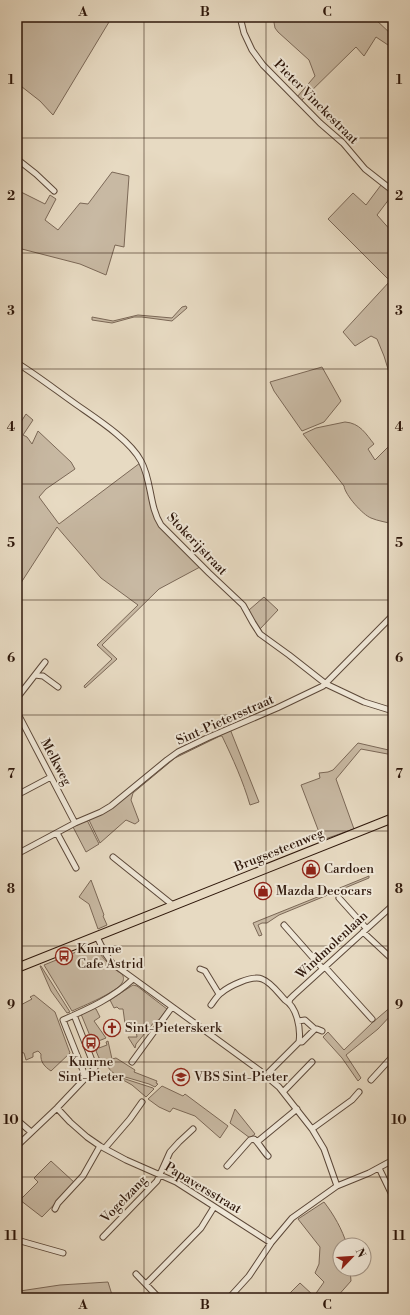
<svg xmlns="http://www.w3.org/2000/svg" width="410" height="1315" font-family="'Libre Bodoni',serif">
<rect width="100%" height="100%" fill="#e7dac2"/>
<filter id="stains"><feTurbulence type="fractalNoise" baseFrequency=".005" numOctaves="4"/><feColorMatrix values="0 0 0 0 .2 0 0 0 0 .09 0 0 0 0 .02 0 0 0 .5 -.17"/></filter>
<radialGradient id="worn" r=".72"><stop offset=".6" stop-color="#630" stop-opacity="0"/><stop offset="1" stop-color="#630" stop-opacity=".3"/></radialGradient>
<path fill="#c8b9a3" stroke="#7b6857" d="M17 17H112L53 115 40 101 17 83Z
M273 17H373L393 36V43L391 47 376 37 364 56 356 47 301 101 297 97 315 76 309 60 278 32 275 28Z
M112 172 129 176 124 247 115 245 106 275 80 264 18 248 17 251V190L45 204 50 195 56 199 45 220 58 230 80 203 88 204Z
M381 185 393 194 377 215 393 233V396L390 394 393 386 392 382 384 356 377 339 371 336 355 346 343 332 390 281 328 219 353 193 366 205Z
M186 306 187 308 172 321 142 317H134L112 323 92 320V317L113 321 138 315 172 318 182 307Z
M322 367 341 401 324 422 302 431 274 391 270 382Z
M26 414 33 420 23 435 27 437 32 444 38 431 71 462 75 469 46 489 39 497 59 524 140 463 143 467 153 513 200 567 159 589 102 645 117 659 85 688 84 686 112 659 97 645 138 605 101 578 57 527 17 589V428Z
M345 422C360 423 366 434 374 444L368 449 375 460 393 442V524C386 522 378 521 371 518 363 515 345 495 344 486L303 434 316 428Z
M264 597 278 610 260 629 252 618 249 610Z
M230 729 259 802 250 805C243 781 233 759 222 736H220L175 758 133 793 131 800 139 821 135 824 126 820 100 843 89 820 173 757Z
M358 743 393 751V755L361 749 336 779 354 829 322 840 301 785 320 778 319 773 328 772 333 770Z
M87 820 99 844 86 852 73 827Z
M369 876V878L279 915 267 923H262L258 925 262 935 259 936 253 923 320 896Z
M91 880 104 915 103 916 107 925 98 929 89 904 79 897Z
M86 948C98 948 100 955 107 962 111 967 117 971 122 974 124 977 124 980 122 983 117 992 83 1006 72 1011L44 965Z
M40 966H41L70 1012 67 1013 51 991Z
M133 985 137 986 167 1009 159 1020 155 1021 136 1044 135 1048 128 1037H137L136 1031 132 1029 126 1031 123 1009H119L117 1007 114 1008 110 1000Z
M34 995 55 1012 70 1053 51 1071C45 1067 40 1062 41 1054L38 1051 33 1053V1057L26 1060 24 1053 17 1051 19 1047 17 1045V1007L32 999 30 997Z
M393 1005V1013L378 1029 346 1055 361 1078 358 1081 342 1058 323 1037 328 1032 344 1050 372 1023Z
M94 1008 96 1009 100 1017 94 1021 106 1038 96 1042 99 1048 107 1045 106 1042 108 1041 112 1059 116 1058 135 1070 134 1072 157 1081 156 1083 158 1084 155 1087 149 1084 115 1074 111 1071 104 1062 103 1064 101 1059 99 1058 96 1051 97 1050 96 1047 95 1048 81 1014Z
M116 1076 153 1088 154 1089 146 1097 132 1085Z
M162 1086 183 1096 185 1094 228 1126 220 1138 195 1116 173 1108 170 1112 159 1107 148 1099Z
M235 1109 255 1134 250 1138 230 1123Z
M51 1161 75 1183 42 1217 20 1200 38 1182 34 1178Z
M324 1202C334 1215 342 1229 347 1245H340V1269H350L351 1281 336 1298H289L287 1296 300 1283 314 1296 324 1282 315 1273 319 1264 320 1247 298 1219Z
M108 1282 113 1298H37C51 1294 60 1296 74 1298L69 1296 46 1294 34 1298H17V1287L20 1291 60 1285Z"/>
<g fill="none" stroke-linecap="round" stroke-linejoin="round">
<path stroke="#776454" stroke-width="1.5" d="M333 1298 335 1296"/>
<g stroke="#5c4839" stroke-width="7">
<path id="street" d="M240 17 244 33 252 50 263 65 320 123 343 143 365 169 393 191
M17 159 36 174 54 191
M17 363C38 376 57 391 77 405 97 419 130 440 141 461 152 481 149 506 161 525L209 573 243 605 253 623 260 634 289 655 326 684 364 702 393 711
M35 675 43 676 58 687
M17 698 45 662
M17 712 75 823
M17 795 51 777
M57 833 76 868
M17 854 75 823 101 812 111 806 167 760 178 752 207 738 277 708 323 686 393 615
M113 857 174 906
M339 898 366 928
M284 925 323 969
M363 932 393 960
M97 937 105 953 112 963 259 1070 279 1087 312 1129 324 1149 337 1186
M325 967 372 1019
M200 969 205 971 219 994
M289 1002 290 999 294 995 393 905
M211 1005C214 1001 217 996 221 993 229 986 252 975 262 979 271 982 279 994 285 1000 297 1007 301 1029 299 1042L266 1075
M298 1021 305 1020 315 1029H317L322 1031
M299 1042H302L315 1029
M132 1062 172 1007
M86 1078 63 1020C88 1009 113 998 133 979
M371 1080 393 1056
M283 1092 312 1062
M57 1108 70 1122 87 1137 100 1146 126 1160 176 1182 271 1243
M17 1120 31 1132
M312 1129 352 1100 359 1092
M257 1142 297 1109
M17 1146 57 1108 95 1068 74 1015
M105 1148 130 1119 142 1102
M227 1166 250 1140 254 1139C259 1143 263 1151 268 1156
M379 1168 393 1197
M55 1209 58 1203 83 1176 100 1146
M103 1237 157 1181 170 1152 179 1142 193 1129
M17 1240 63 1253
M136 1274 159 1298
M146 1284 201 1228 214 1207
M229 1298 249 1276 271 1243 292 1218 337 1186 369 1173 393 1160"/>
</g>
<g stroke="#2e170b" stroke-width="10">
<path id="primary" d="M17 968 393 818"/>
</g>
<use href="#street" stroke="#efe7d7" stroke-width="5"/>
<use href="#primary" stroke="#e7dac2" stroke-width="8"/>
</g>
<path fill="none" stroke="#2e170b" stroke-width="1" stroke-opacity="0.55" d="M144 17V1298M266 17V1298M17 138H393M17 253H393M17 369H393M17 484H393M17 600H393M17 715H393M17 831H393M17 946H393M17 1062H393M17 1177H393"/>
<defs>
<g id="shop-ring" transform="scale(0.9)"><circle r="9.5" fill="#efe7d7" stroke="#8f2418" stroke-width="1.5"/><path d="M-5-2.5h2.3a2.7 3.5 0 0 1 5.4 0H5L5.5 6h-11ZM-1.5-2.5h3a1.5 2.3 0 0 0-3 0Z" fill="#8f2418"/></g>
<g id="bus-ring" transform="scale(0.9)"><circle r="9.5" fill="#efe7d7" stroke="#8f2418" stroke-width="1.5"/><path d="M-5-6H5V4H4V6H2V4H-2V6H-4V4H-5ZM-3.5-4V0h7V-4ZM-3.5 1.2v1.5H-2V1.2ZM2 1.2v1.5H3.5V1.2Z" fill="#8f2418"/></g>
<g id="church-ring" transform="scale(0.9)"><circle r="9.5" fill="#efe7d7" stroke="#8f2418" stroke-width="1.5"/><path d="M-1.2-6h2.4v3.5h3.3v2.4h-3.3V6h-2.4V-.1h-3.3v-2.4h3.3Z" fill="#8f2418"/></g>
<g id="school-ring" transform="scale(0.9)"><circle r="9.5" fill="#efe7d7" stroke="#8f2418" stroke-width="1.5"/><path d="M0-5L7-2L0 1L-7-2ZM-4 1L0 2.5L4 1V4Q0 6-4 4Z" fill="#8f2418"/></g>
</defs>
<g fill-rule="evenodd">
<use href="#shop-ring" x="311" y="869"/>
<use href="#shop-ring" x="263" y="891"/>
<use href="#bus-ring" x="64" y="956"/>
<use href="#church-ring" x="112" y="1028"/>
<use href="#bus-ring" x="91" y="1043"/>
<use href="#school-ring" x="181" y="1077"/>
</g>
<g text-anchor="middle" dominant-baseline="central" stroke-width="4" stroke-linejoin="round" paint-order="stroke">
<g font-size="13" fill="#2e170b" stroke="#efe7d7">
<text transform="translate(316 102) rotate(45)">Pieter Vinckestraat</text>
<text transform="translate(197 544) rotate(46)">Stokerijstraat</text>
<text transform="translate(225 720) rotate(-24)">Sint-Pietersstraat</text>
<text transform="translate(56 762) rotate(62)">Melkweg</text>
<text transform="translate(279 850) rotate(-22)">Brugsesteenweg</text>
<text transform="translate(332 945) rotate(-43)">Windmolenlaan</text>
<text transform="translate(203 1188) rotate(31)">Papaversstraat</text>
<text transform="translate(124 1199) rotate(-46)">Vogelzang</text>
</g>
<g font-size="13" fill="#2e170b" stroke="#efe7d7" text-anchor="start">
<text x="324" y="869">Cardoen</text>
<text x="276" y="891">Mazda Decocars</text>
<text x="77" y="949">Kuurne<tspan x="77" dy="15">Cafe Astrid</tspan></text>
<text x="125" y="1028">Sint-Pieterskerk</text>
<text x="91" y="1062" text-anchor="middle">Kuurne<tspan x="91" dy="15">Sint-Pieter</tspan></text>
<text x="194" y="1077">VBS Sint-Pieter</text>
</g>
</g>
<rect width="410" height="1315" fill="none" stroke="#e7dac2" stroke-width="44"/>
<g transform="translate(352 1257) rotate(65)"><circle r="19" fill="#efe7d7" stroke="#a29485"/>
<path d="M0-3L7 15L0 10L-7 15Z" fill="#8f2418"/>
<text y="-6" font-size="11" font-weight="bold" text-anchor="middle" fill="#2e170b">N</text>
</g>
<rect x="22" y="22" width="366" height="1271" fill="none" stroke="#2e170b" stroke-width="1.5"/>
<g font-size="13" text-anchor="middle" font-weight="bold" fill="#2e170b">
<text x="83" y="16">A</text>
<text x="205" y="16">B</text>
<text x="327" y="16">C</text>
<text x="11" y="84">1</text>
<text x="399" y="84">1</text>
<text x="11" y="200">2</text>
<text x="399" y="200">2</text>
<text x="11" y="315">3</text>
<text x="399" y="315">3</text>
<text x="11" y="431">4</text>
<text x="399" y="431">4</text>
<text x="11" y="547">5</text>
<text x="399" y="547">5</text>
<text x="11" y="662">6</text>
<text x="399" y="662">6</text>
<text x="11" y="778">7</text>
<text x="399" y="778">7</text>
<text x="11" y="893">8</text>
<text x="399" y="893">8</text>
<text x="11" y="1009">9</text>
<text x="399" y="1009">9</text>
<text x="11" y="1124">10</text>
<text x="399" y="1124">10</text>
<text x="11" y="1240">11</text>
<text x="399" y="1240">11</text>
<text x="83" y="1309">A</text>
<text x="205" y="1309">B</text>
<text x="327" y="1309">C</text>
</g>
<rect width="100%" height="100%" filter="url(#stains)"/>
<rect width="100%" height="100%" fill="url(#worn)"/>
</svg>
